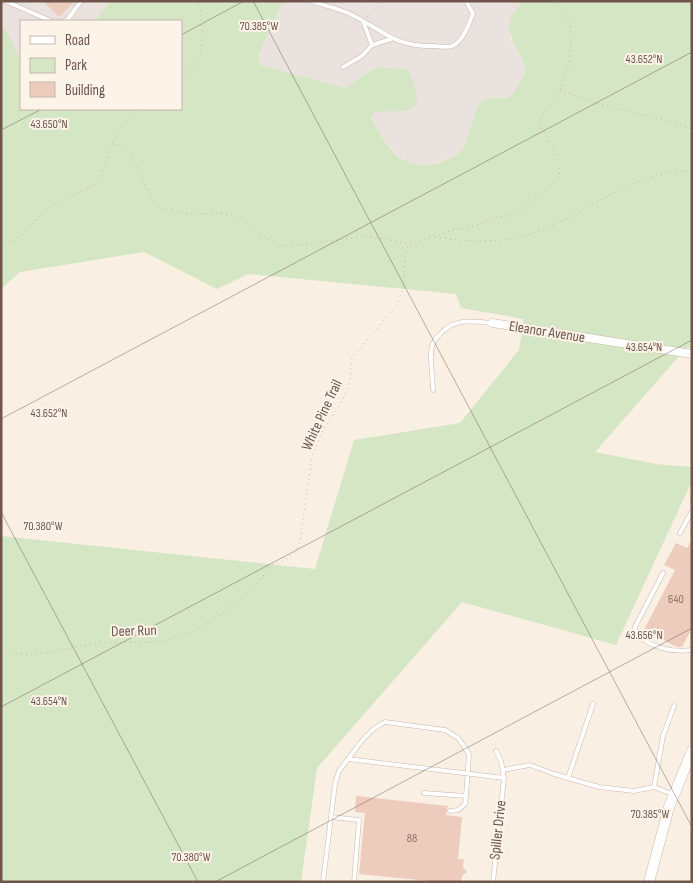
<svg xmlns="http://www.w3.org/2000/svg" width="693" height="883" font-family="'Sofia Sans Condensed',sans-serif">
<rect width="100%" height="100%" fill="#faefe3"/>
<path fill="#eae2de" d="M1 1H110L95 21H21V61L5 29 1 34Z
M283 1H355L363 3 371 1H521L511 20 510 30V39L525 66V71L514 95 508 98 489 97 480 104 469 136 462 149 451 158 438 163 418 165 409 164 401 159 388 145 371 119 374 113 383 110 399 111 406 69 379 67 370 71 345 88 261 65 258 56Z"/>
<path fill="#d4e6c3" d="M110 1H283L258 56 261 65 345 88 370 71 379 67 406 69C411 74 414 84 416 90 423 121 391 107 374 113L371 119C389 146 396 169 433 164 443 163 456 157 463 148 471 135 473 112 481 103 494 88 507 111 518 85 520 81 524 76 525 71 527 59 506 44 510 21 512 13 518 9 521 1H692V348L687 347 595 452 656 464 692 467V485H690L616 645 462 602 317 768 301 882H1V536L315 569 354 440 460 423 519 350 524 319 461 308 456 294 248 274 217 289 144 252 20 272 1 289V34L5 28 21 61V109H181V21H95Z"/>
<path fill="#edccbe" d="M43 1H75L59 17Z
M692 539V628L682 647H677L644 630 675 570 664 565 676 543 687 548Z
M356 796 448 806 446 815 462 817 458 859H464L463 867 467 872 462 876 461 882H439L359 874 365 813 355 812Z"/>
<g fill="none" stroke-linecap="round" stroke-linejoin="round">
<g stroke="#cab6ab" stroke-width="5">
<path id="lane" d="M5 1 51 21
M311 1C323 5 336 8 348 13 381 28 392 47 433 46 439 46 447 48 452 46 463 42 469 24 473 14L466 1
M64 21 68 19 81 1
M363 21 372 45
M343 67 362 56 372 45 391 39
M433 390C433 378 429 357 432 346 433 342 437 337 441 333 455 318 473 321 492 323
M680 533 692 511
M663 573 635 627V633C650 647 671 653 692 650
M348 759C359 745 368 730 385 722L445 730 458 738 469 754 466 796 424 793
M503 770 530 765 554 774 599 787 634 791 654 787
M568 778 593 704
M672 794 654 787 663 736 674 706
M450 811 458 810 465 804 466 796
M331 817 359 820 354 882
M323 882 335 784 339 771 348 759 504 778
M493 882 504 778 501 761 496 751"/>
</g>
<g stroke="#cab6ab" stroke-width="9">
<path id="street" d="M492 323 692 354"/>
</g>
<g stroke="#cfb8ac" stroke-width="11">
<path id="secondary" d="M649 882 669 807 692 751"/>
</g>
<path stroke="#d1b0a1" stroke-width="1" stroke-dasharray="1 4" stroke-linecap="butt" d="M367 17 381 5 382 1
M181 78C186 74 193 69 196 64 207 47 201 20 199 1
M560 90 595 103 676 123 692 129
M113 143C119 129 127 118 140 109
M435 237C475 243 509 244 547 228 590 210 643 166 692 172
M1 248 23 235 43 212 60 201 95 185 101 175 113 144 121 145 129 151 154 203 163 209 180 213 203 214 225 213 242 218 260 234 279 245 293 246 367 236 409 244 456 229 469 228 496 217 509 216 520 211 553 184 559 175 560 163 553 147 541 127 540 120 560 90 569 64 571 40 570 23 561 10 549 1
M1 652 32 655 98 643 159 642 193 631 222 614 255 587 271 565 283 561 295 552 300 542 312 456 322 432 342 402 350 380 352 358 396 306 403 289 404 265 408 245"/>
<use href="#lane" stroke="#fff" stroke-width="4"/>
<use href="#street" stroke="#fff" stroke-width="8"/>
<use href="#secondary" stroke="#fff" stroke-width="10"/>
</g>
<path fill="none" stroke="#70554c" stroke-width="1" stroke-opacity="0.45" d="M253 1 692 827M181 35 244 1M1 130 42 109M1 419 692 52M1 512 198 882M1 707 692 340M215 882 692 628"/>
<g text-anchor="middle" dominant-baseline="central" stroke-width="4" stroke-linejoin="round" paint-order="stroke">
<g font-size="12" fill="#8f7368">
<text x="676" y="599">640</text>
<text x="412" y="838">88</text>
</g>
<g font-size="15" fill="#70554c" stroke="#fdf4e9">
<text transform="translate(547 332) rotate(9)">Eleanor Avenue</text>
<text transform="translate(322 415) rotate(-65)">White Pine Trail</text>
<text transform="translate(134 631) rotate(-2)">Deer Run</text>
<text transform="translate(498 830) rotate(-84)">Spiller Drive</text>
</g>
</g>
<g font-size="12" text-anchor="middle" fill="#70554c" stroke="#fdf4e9" stroke-width="4" stroke-linejoin="round" paint-order="stroke">
<text x="259" y="30">70.385°W</text>
<text x="644" y="63">43.652°N</text>
<text x="49" y="128">43.650°N</text>
<text x="644" y="351">43.654°N</text>
<text x="49" y="417">43.652°N</text>
<text x="43" y="530">70.380°W</text>
<text x="644" y="639">43.656°N</text>
<text x="49" y="705">43.654°N</text>
<text x="650" y="818">70.385°W</text>
<text x="191" y="861">70.380°W</text>
</g>
<rect width="693" height="883" fill="none" stroke="#70554c" stroke-width="5"/>
<rect x="20" y="20" width="162" height="90" fill="#fdf4e9" stroke="#c5b4aa"/>
<rect x="30" y="36" width="25" height="8" fill="#ffffff" stroke="#c5b4aa"/>
<text x="65" y="45" font-size="15" fill="#70554c">Road</text>
<rect x="30" y="58" width="25" height="15" fill="#d4e6c3" stroke="#c5b4aa"/>
<text x="65" y="70" font-size="15" fill="#70554c">Park</text>
<rect x="30" y="82" width="25" height="15" fill="#edccbe" stroke="#c5b4aa"/>
<text x="65" y="95" font-size="15" fill="#70554c">Building</text>
</svg>
